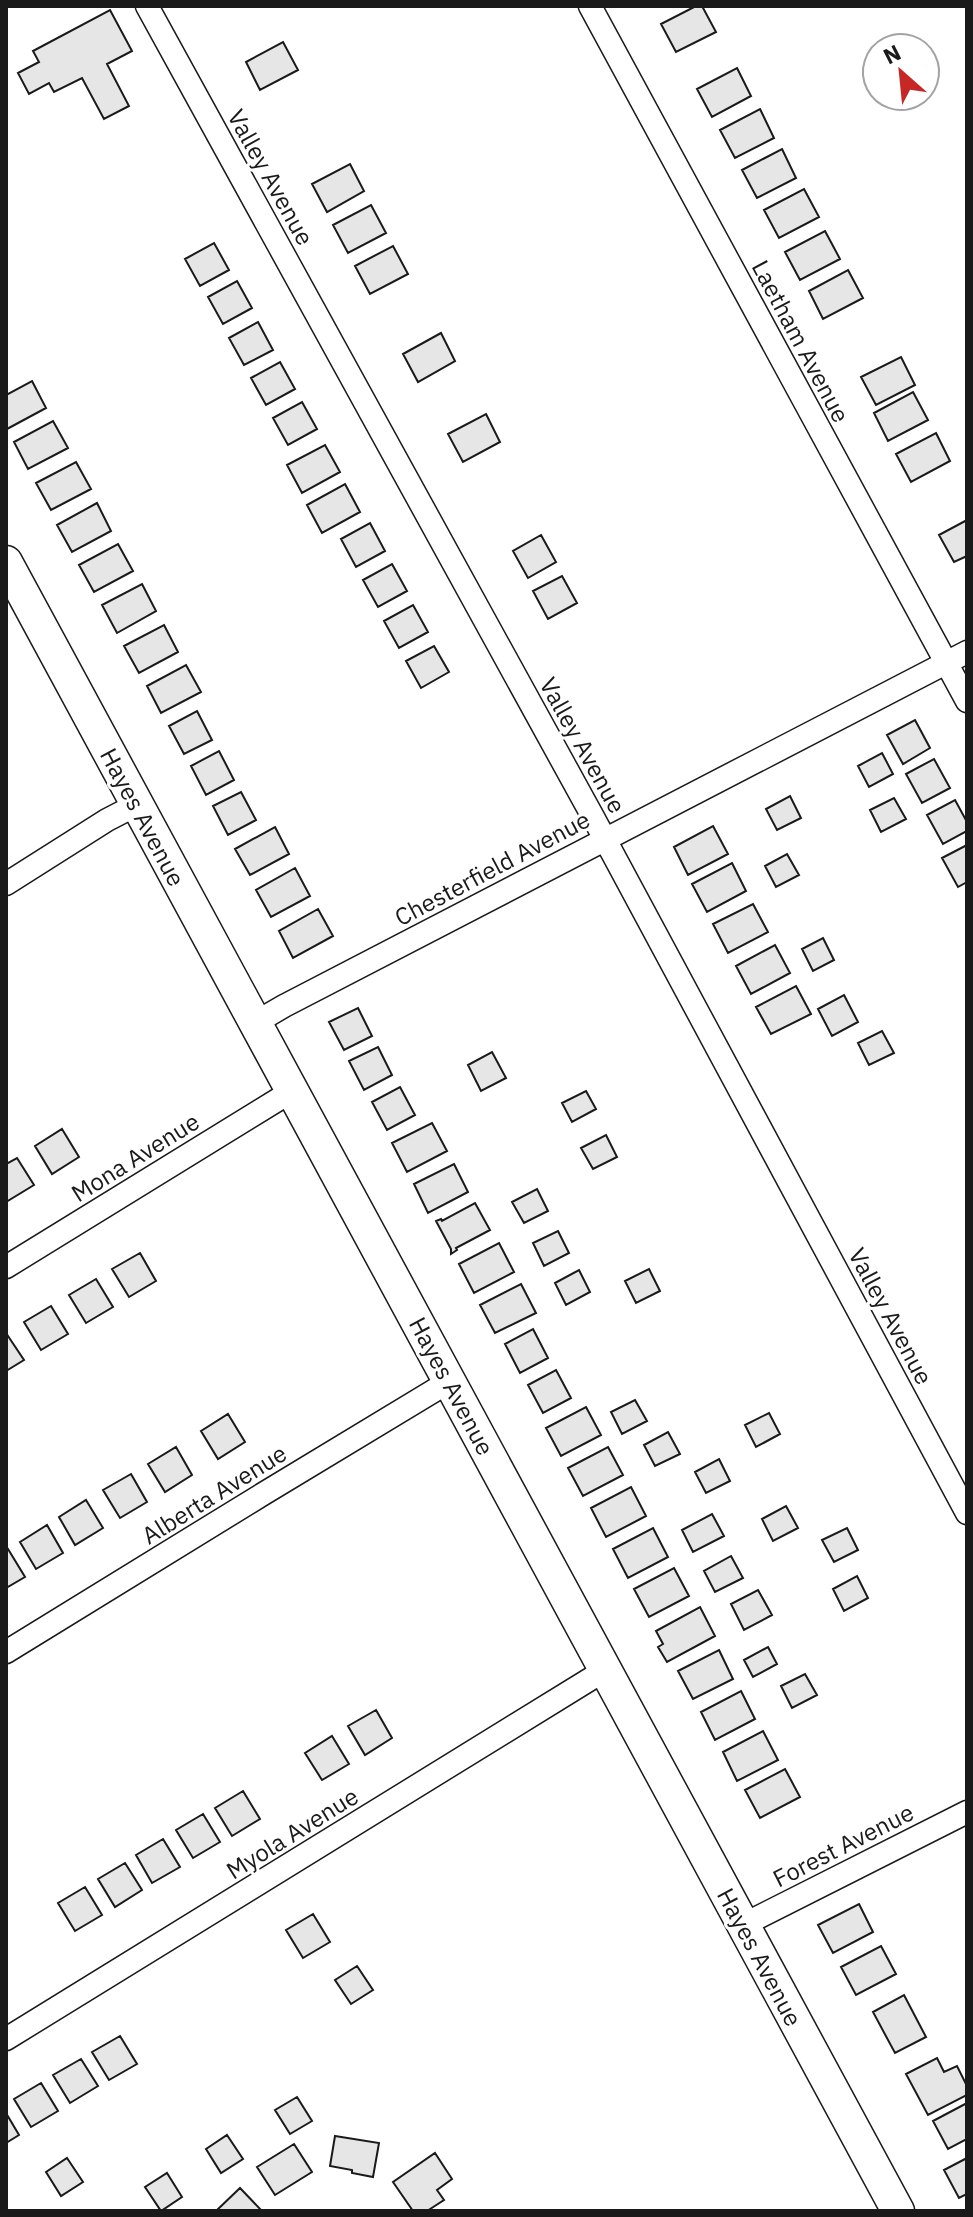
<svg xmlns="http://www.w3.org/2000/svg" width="973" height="2217" font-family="'IBM Plex Sans',sans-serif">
<rect width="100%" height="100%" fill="#fff"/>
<path fill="#e6e6e6" stroke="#1a1a1a" stroke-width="2" d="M696 6H702L716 32 676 52 661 24Z
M110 10 132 51 107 64 129 106 104 119 82 78 54 92 49 83 29 94 18 73 39 62 33 51Z
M283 42 298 70 260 90 246 62Z
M737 68 751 96 712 117 697 89Z
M760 109 774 138 735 158 720 130Z
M782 149 796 178 757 198 742 170Z
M350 164 364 191 327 212 312 184Z
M804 189 819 217 779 238 764 210Z
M371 205 386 233 348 253 333 225Z
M825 231 840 259 800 280 785 252Z
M214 243 229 270 200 286 185 259Z
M393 246 408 274 370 294 355 266Z
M848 270 863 298 823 319 809 291Z
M237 281 252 308 223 324 208 297Z
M258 322 273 350 244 365 229 338Z
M441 333 455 361 418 382 403 354Z
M901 357 915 385 876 405 861 377Z
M280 362 295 389 266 405 251 378Z
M32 381 46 408 7 429 6 395Z
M913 392 928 420 888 441 874 413Z
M302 402 317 429 288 445 273 418Z
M486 414 500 442 463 462 448 434Z
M53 421 68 448 28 469 14 442Z
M936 433 950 461 911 482 896 454Z
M325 445 340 472 302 493 287 465Z
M76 462 91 489 51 510 36 483Z
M345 484 360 512 322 533 307 505Z
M97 503 111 531 72 552 57 525Z
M967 520V556L954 562 939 535Z
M370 523 385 551 356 567 341 539Z
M541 535 556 562 528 578 513 551Z
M118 544 133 571 94 592 79 565Z
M392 564 407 591 378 607 363 580Z
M562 576 577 603 548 619 533 591Z
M142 584 156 611 117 633 102 605Z
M413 605 428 632 399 648 384 621Z
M164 625 178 652 139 673 124 646Z
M434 646 449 672 421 688 406 661Z
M186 665 201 692 161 713 147 686Z
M197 711 212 740 184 754 169 726Z
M915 720 930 748 903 764 887 735Z
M219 751 234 780 206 795 191 766Z
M882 753 893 774 869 787 858 766Z
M934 759 950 788 922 803 906 774Z
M241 792 256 820 228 835 213 806Z
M790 796 801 818 777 830 766 809Z
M894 798 906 819 881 832 870 810Z
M955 800 967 822V831L943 844 927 815Z
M713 826 728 854 688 875 674 847Z
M275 827 289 854 250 875 235 849Z
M967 845V882L958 887 942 858Z
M787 854 799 875 776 887 765 866Z
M732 863 746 891 707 912 692 884Z
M295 868 310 896 271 917 256 890Z
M753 904 768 932 728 953 713 924Z
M318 909 333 936 293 958 279 931Z
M823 938 834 960 813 971 802 949Z
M775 945 790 973 751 994 736 966Z
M796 986 811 1014 771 1034 756 1007Z
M844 995 858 1022 832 1036 818 1009Z
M358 1008 372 1036 344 1050 329 1022Z
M882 1031 894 1053 869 1065 858 1043Z
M378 1047 392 1075 364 1090 349 1061Z
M492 1052 506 1078 481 1091 468 1065Z
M400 1087 415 1115 387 1130 372 1102Z
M586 1091 596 1109 572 1122 562 1103Z
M432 1123 447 1151 407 1172 392 1143Z
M62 1129 79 1157 52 1174 35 1146Z
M606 1135 617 1157 593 1169 581 1148Z
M17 1158 34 1185 6 1202V1164Z
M454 1164 468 1192 428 1213 414 1184Z
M537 1189 548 1211 524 1223 512 1202Z
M475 1203 490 1230 456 1248 457 1250 451 1254V1249L436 1221 441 1219 442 1221Z
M558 1231 569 1253 544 1266 533 1243Z
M499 1243 514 1272 474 1293 459 1264Z
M140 1253 156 1281 129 1297 112 1269Z
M649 1269 660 1291 636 1303 625 1281Z
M579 1270 590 1292 566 1305 555 1283Z
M96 1279 113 1307 86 1323 69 1295Z
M521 1284 536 1313 495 1333 480 1305Z
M51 1306 68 1334 41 1350 24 1322Z
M533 1329 548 1358 520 1373 505 1344Z
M6 1333 24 1360 6 1371Z
M556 1370 571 1398 543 1413 528 1385Z
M635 1400 647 1421 622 1434 611 1412Z
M586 1407 601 1435 561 1456 546 1428Z
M769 1413 780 1434 756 1447 745 1425Z
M228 1414 245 1442 218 1459 201 1431Z
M668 1432 680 1454 655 1466 644 1445Z
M176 1447 192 1475 165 1492 148 1464Z
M608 1447 623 1475 583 1496 568 1468Z
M719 1459 730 1481 706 1493 695 1472Z
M131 1474 147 1502 120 1518 103 1490Z
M631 1487 646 1516 606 1537 591 1508Z
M86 1500 103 1528 75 1545 59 1517Z
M786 1506 798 1528 773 1541 762 1519Z
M712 1514 724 1536 693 1552 682 1530Z
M47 1525 63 1553 36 1569 20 1542Z
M653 1528 668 1557 628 1578 613 1549Z
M847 1528 858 1550 834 1562 822 1540Z
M8 1549 25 1577 6 1588V1551Z
M731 1556 743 1578 715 1592 704 1571Z
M674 1568 689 1596 649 1617 634 1589Z
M857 1576 868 1598 844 1611 833 1589Z
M758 1590 772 1615 744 1630 731 1604Z
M700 1607 715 1636 667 1662 658 1647 663 1644 656 1631Z
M768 1647 777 1664 753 1677 744 1660Z
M719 1650 733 1679 693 1699 678 1671Z
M805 1674 817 1695 792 1708 781 1686Z
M741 1691 755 1719 715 1740 701 1712Z
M376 1710 392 1738 365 1755 348 1726Z
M763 1731 778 1760 737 1781 723 1752Z
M332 1736 349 1764 322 1780 305 1753Z
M785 1769 800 1797 760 1818 745 1790Z
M243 1791 260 1819 232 1836 215 1808Z
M203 1814 220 1842 193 1858 176 1830Z
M163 1839 180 1867 152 1883 136 1855Z
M125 1863 142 1890 115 1907 98 1879Z
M85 1887 102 1915 75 1931 58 1903Z
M859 1904 873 1932 833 1953 818 1925Z
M313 1914 330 1942 303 1958 286 1930Z
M881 1946 896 1974 856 1995 841 1967Z
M357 1966 373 1990 351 2004 335 1980Z
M904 1995 926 2037 895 2053 873 2012Z
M120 2036 137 2064 109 2080 92 2052Z
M937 2058 944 2072 957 2066 967 2086V2095L928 2115 906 2074Z
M81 2059 98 2086 70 2103 53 2075Z
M41 2083 58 2111 31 2127 14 2099Z
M297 2097 312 2121 290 2134 275 2110Z
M967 2103V2139L948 2149 933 2121Z
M6 2113 19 2135 6 2143Z
M227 2135 243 2159 221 2173 206 2149Z
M335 2136 379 2143 373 2177 352 2173V2170L330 2166Z
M294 2144 312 2172 275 2195 257 2167Z
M435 2153 452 2179 437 2190 444 2200 427 2211H413L393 2182Z
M67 2158 83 2182 61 2196 46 2172Z
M967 2158V2194L959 2198 944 2170Z
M167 2173 182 2197 161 2211 145 2187Z
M240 2188 262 2211H216Z"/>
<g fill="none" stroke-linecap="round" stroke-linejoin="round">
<g stroke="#1a1a1a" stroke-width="25">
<path id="street" d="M147 6 593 817 967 1513
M590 6 967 701
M6 884 107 820 136 805
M255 1023 284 1006 967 652
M6 1267 292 1091
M6 1652 263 1494 450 1381
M743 1925 967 1812
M6 2039 605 1670"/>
</g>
<g stroke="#1a1a1a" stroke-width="35">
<path id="secondary" d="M6 562 898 2211"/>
</g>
<use href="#street" stroke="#fff" stroke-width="22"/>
<use href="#secondary" stroke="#fff" stroke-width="32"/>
</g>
<g text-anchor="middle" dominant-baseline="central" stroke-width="6" stroke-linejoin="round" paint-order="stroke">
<g font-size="24" fill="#1a1a1a" stroke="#fff">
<text transform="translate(271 177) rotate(61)">Valley Avenue</text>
<text transform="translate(801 341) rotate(62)">Laetham Avenue</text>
<text transform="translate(583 745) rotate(61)">Valley Avenue</text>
<text transform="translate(143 817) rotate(62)">Hayes Avenue</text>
<text transform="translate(492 868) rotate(-28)">Chesterfield Avenue</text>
<text transform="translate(135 1157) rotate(-32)">Mona Avenue</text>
<text transform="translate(891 1316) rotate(62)">Valley Avenue</text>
<text transform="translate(452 1386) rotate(62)">Hayes Avenue</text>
<text transform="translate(214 1494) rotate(-32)">Alberta Avenue</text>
<text transform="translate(292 1833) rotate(-32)">Myola Avenue</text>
<text transform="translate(843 1845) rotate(-27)">Forest Avenue</text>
<text transform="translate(760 1957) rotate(62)">Hayes Avenue</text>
</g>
</g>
<rect width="973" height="2217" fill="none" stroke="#1a1a1a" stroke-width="16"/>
<g transform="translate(901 72) rotate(333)"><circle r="38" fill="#ffffff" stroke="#a3a3a3" stroke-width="2"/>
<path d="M0-6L14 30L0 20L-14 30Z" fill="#c62828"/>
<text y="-12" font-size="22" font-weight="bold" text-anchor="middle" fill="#1a1a1a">N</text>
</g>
</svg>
